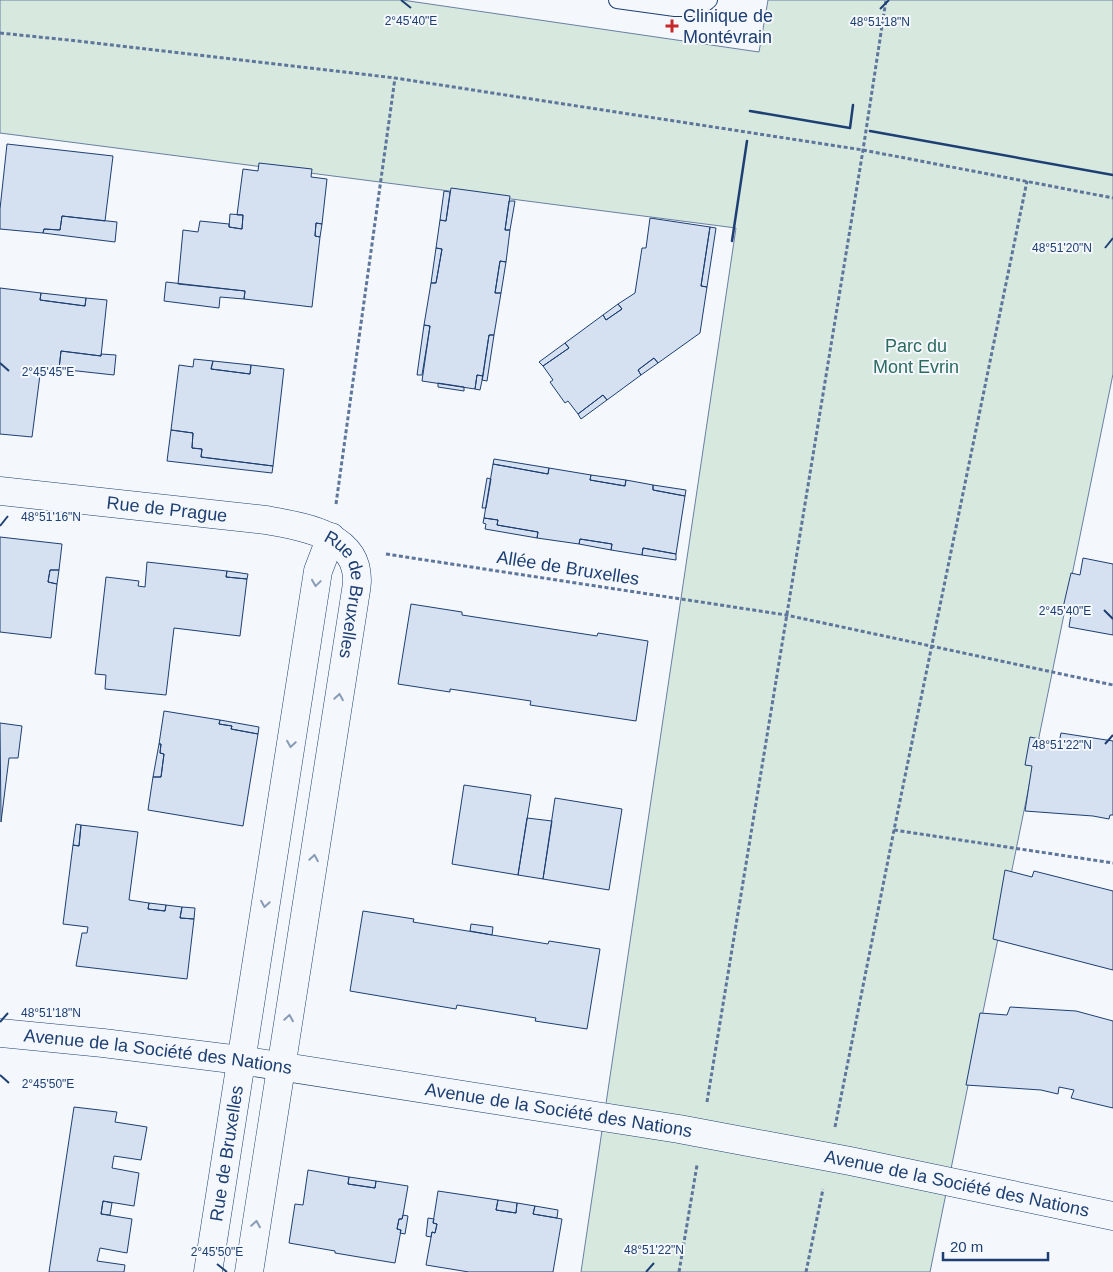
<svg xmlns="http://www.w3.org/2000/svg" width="1113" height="1272" font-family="Helvetica,sans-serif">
<rect width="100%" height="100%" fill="#f4f7fb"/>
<path fill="#d7e8df" stroke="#687fa3" d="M0 0H402L759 52 768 0H1113V374L930 1272H581L736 228 0 133Z"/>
<path fill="#d5e0f0" stroke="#1d3f73" d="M7 144 113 156 105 221 62 216 60 230 44 229 43 233 0 229V209Z
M259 163 312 169 311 177 327 179 322 224 316 223 315 236 320 237 312 307 244 299 245 291 178 284 183 230 198 232 200 221 229 224V227L242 229 243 215H237L243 169 258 171Z
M451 188 510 196 505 230H510L506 262 500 261 495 293H501L494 335H489L483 376 477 375 475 389 422 381 430 326 424 325 431 283H436L442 249 436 248 440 220 446 221Z
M444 191 450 192 446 221 440 220Z
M509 201H515L510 230H505Z
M230 214 243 215 242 229 229 227Z
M62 216 117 222 115 242 43 233 44 229 60 230Z
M650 218 710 227 701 286 707 287 700 333 658 363 654 358 638 370 641 375 607 400 603 395 578 414 568 401 565 403 550 382 553 380 543 366 569 348 565 343 603 315 606 320 622 309 618 304 635 293 642 248H646Z
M316 223 322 224 320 237 315 236Z
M710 227 716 228 707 287 701 286Z
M436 248 442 249 436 283H431Z
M500 261 506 262 501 293H495Z
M166 282 245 291 244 299 220 297 219 308 164 301Z
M0 288 41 293 40 300 85 306 86 298 107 300 101 356 61 351 59 369 41 367 32 437 0 434Z
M41 293 86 298 85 306 40 300Z
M618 304 622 309 606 320 603 315Z
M424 325 430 326 422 375H417Z
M489 335H494L487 381 482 380Z
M565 343 569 348 543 366 539 362Z
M61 351 101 356V354L116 355 114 375 59 369Z
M654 358 658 363 641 375 638 370Z
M194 359 213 361 211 369 250 374 251 365 284 369 273 466 201 457 202 449 192 448 193 433 171 430 179 365 193 367Z
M213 361 251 365 250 374 211 369Z
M477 375 483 376 480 390 475 389Z
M438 383 464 387V391L438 387Z
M603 395 607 400 581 419 578 414Z
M171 430 193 433 192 448 202 449 201 457 273 466 272 473 167 461Z
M494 459 549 468 548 474 493 464Z
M493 464 548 474 549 468 591 475 590 480 625 486 626 480 653 485V490L685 496 676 554 643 548 642 555 611 550 612 544 580 539 579 544 537 538 538 532 497 525 498 520 484 518Z
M591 475 626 480 625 486 590 480Z
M487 478 491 479 486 508H482Z
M653 485 686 490 685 496 653 490Z
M484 518 498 520 497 525 538 532 537 538 485 529 486 524 483 523Z
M0 537 62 544 59 570H50L48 582 57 584 51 638 0 632Z
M580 539 612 544 611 550 579 544Z
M643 548 676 554V560L642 555Z
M1083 558 1113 564V635L1069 627 1071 614 1062 612 1071 573 1080 575Z
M147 562 227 571 226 577 247 579 240 636 174 628 166 695 105 689 106 675 95 674 106 577 139 581 138 586 145 587Z
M50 570H59L57 584 48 582Z
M227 571 248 574 247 579 226 577Z
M411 604 462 612V615L597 636 598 633 648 641 636 721 530 705 531 701 450 689V692L398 684Z
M164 711 220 720 219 724 232 726 231 729 258 734 243 826 148 810 153 777H161L164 754 160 753 161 744H159Z
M220 720 259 727 258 734 231 729 232 726 219 724Z
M0 723 22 726 18 758H9L1 822Z
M1061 733 1113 741V815H1110L1109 819 1093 816 1025 811 1032 766 1025 765 1030 737 1059 743Z
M159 744H161L160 753 164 754 161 777H153Z
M464 785 531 795 518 875 452 864Z
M555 798 622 809 609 890 543 879Z
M527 818 552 821 543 879 518 875Z
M76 824 81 825 79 846 73 845Z
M81 825 138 832 129 900 149 903 148 909 165 911 166 905 182 907 180 918 194 919 187 979 76 966 82 933H87L88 927 63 924 73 845 79 846Z
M1005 870 1032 877 1034 871 1113 891V970L993 939Z
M149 903 166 905 165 911 148 909Z
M182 907 195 908 194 919 180 918Z
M363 911 414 919 413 922 492 935 548 944 549 941 600 949 587 1029 535 1021 536 1018 457 1005 456 1009 350 991Z
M471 924 493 927 492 935 470 931Z
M1010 1007 1076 1011 1113 1021V1108L1071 1098 1074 1090 1059 1087 1058 1094 1041 1090 966 1085 980 1013 1007 1015Z
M74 1107 117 1112 115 1122 147 1127 141 1160 114 1156 112 1168 139 1173 134 1206 103 1201 101 1214 132 1219 127 1253 100 1248 97 1261 125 1265 124 1272H49Z
M308 1170 349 1177 348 1184 375 1188 376 1181 408 1186 403 1215 402 1219H399L397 1229 401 1230 395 1263 335 1253V1251L289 1243 295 1204 303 1205Z
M349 1177 376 1181 375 1188 348 1184Z
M438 1191 498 1200 496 1210 516 1213 517 1203 535 1206 533 1214 562 1219 553 1272H469L426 1265 432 1232 435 1233 437 1224 433 1223Z
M498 1200 517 1203 516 1213 496 1210Z
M103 1201 112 1203 110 1215 101 1214Z
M535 1206 558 1210 557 1218 533 1214Z
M403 1215 408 1216 405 1234 400 1233 401 1230 397 1229 399 1219H402Z
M428 1218 434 1219 433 1223 437 1224 435 1233 432 1232 431 1237 426 1236Z"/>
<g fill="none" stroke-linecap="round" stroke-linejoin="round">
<g stroke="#1d3f73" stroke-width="18">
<path id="service" d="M617 0 675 8H699L709 0"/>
</g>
<g stroke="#1d3f73" stroke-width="29">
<g id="minor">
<path id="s1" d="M0 491 266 520C301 527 357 533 357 580 357 587 355 595 354 603L249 1272"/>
<path id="s2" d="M208 1272 318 571 331 537"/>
</g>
</g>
<g stroke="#1d3f73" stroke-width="29">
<g id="tertiary">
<path id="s3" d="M0 1033 103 1043 240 1060 679 1129 850 1161 1113 1216"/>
</g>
</g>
<path stroke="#5e769c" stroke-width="3" stroke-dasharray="4 2.5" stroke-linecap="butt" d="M0 33 78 41 395 78 863 150 1113 198
M336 504 395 78
M386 554 786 615 1113 685
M894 830 1113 863
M707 1102 863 150 886 0
M835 1127 894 830 1027 181
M679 1272 697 1165
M806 1272 823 1189"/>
<use href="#service" stroke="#f4f7fb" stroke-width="16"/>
<use href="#minor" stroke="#f4f7fb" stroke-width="28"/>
<use href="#tertiary" stroke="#f4f7fb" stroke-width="28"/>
<path stroke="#1d3f73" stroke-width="2.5" d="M750 111 850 128 853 105
M870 131 1113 175
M732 241 747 141"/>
</g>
<defs><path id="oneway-chevron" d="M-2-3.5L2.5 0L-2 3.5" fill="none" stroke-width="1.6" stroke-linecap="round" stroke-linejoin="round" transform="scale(1.25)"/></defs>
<g stroke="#889bb7">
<use href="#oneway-chevron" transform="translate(316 583) rotate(98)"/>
<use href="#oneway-chevron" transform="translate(339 697) rotate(-81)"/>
<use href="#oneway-chevron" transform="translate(291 744) rotate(99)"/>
<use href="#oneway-chevron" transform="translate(314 858) rotate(-81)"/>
<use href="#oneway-chevron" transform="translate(265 904) rotate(99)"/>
<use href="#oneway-chevron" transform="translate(289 1018) rotate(-81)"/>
<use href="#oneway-chevron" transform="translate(256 1224) rotate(-81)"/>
</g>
<path fill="none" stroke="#1d3f73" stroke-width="2" d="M401 0 411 8M880 9 889 0M1105 248 1113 238M0 363 9 371M0 526 8 516M1104 610 1113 619M1105 744 1113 735M0 1022 8 1013M0 1075 9 1083M217 1264 227 1272M646 1272 654 1263"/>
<path fill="#c62828" stroke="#f4f7fb" stroke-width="2" d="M669.5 18.5h5v5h5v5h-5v5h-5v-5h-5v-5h5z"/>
<g text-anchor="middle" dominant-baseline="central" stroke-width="4" stroke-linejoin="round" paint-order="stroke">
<g font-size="18" fill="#1d3f73" stroke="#f4f7fb" text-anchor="start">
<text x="683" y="16">Clinique de<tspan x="683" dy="21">Montévrain</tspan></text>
</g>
<g font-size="18" fill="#2c6c60" stroke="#f4f7fb">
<text x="916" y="346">Parc du<tspan x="916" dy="21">Mont Evrin</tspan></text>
</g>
<g font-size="18" fill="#1d3f73" stroke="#f4f7fb">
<text stroke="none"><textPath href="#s1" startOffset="168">Rue de Prague</textPath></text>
<text transform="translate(568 568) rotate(9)">Allée de Bruxelles</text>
<text stroke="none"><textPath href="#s1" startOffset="398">Rue de Bruxelles</textPath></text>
<text stroke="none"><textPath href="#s3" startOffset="159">Avenue de la Société des Nations</textPath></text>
<text stroke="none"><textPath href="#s3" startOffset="564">Avenue de la Société des Nations</textPath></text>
<text stroke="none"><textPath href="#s2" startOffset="120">Rue de Bruxelles</textPath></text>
<text stroke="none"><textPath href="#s3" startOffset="969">Avenue de la Société des Nations</textPath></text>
</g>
</g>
<g font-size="12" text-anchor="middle" fill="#1d3f73" stroke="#f4f7fb" stroke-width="4" stroke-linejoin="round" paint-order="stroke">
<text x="411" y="25">2°45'40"E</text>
<text x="880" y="26">48°51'18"N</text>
<text x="1062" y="252">48°51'20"N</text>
<text x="48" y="376">2°45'45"E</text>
<text x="51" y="521">48°51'16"N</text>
<text x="1065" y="615">2°45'40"E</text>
<text x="1062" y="749">48°51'22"N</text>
<text x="51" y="1017">48°51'18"N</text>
<text x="48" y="1088">2°45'50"E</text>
<text x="654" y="1254">48°51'22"N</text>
<text x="217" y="1256">2°45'50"E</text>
</g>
<path d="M943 1252v8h105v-8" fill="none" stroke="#1d3f73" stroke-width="2.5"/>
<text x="950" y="1252" font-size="15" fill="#1d3f73" stroke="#f4f7fb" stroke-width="4" paint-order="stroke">20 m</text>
</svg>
